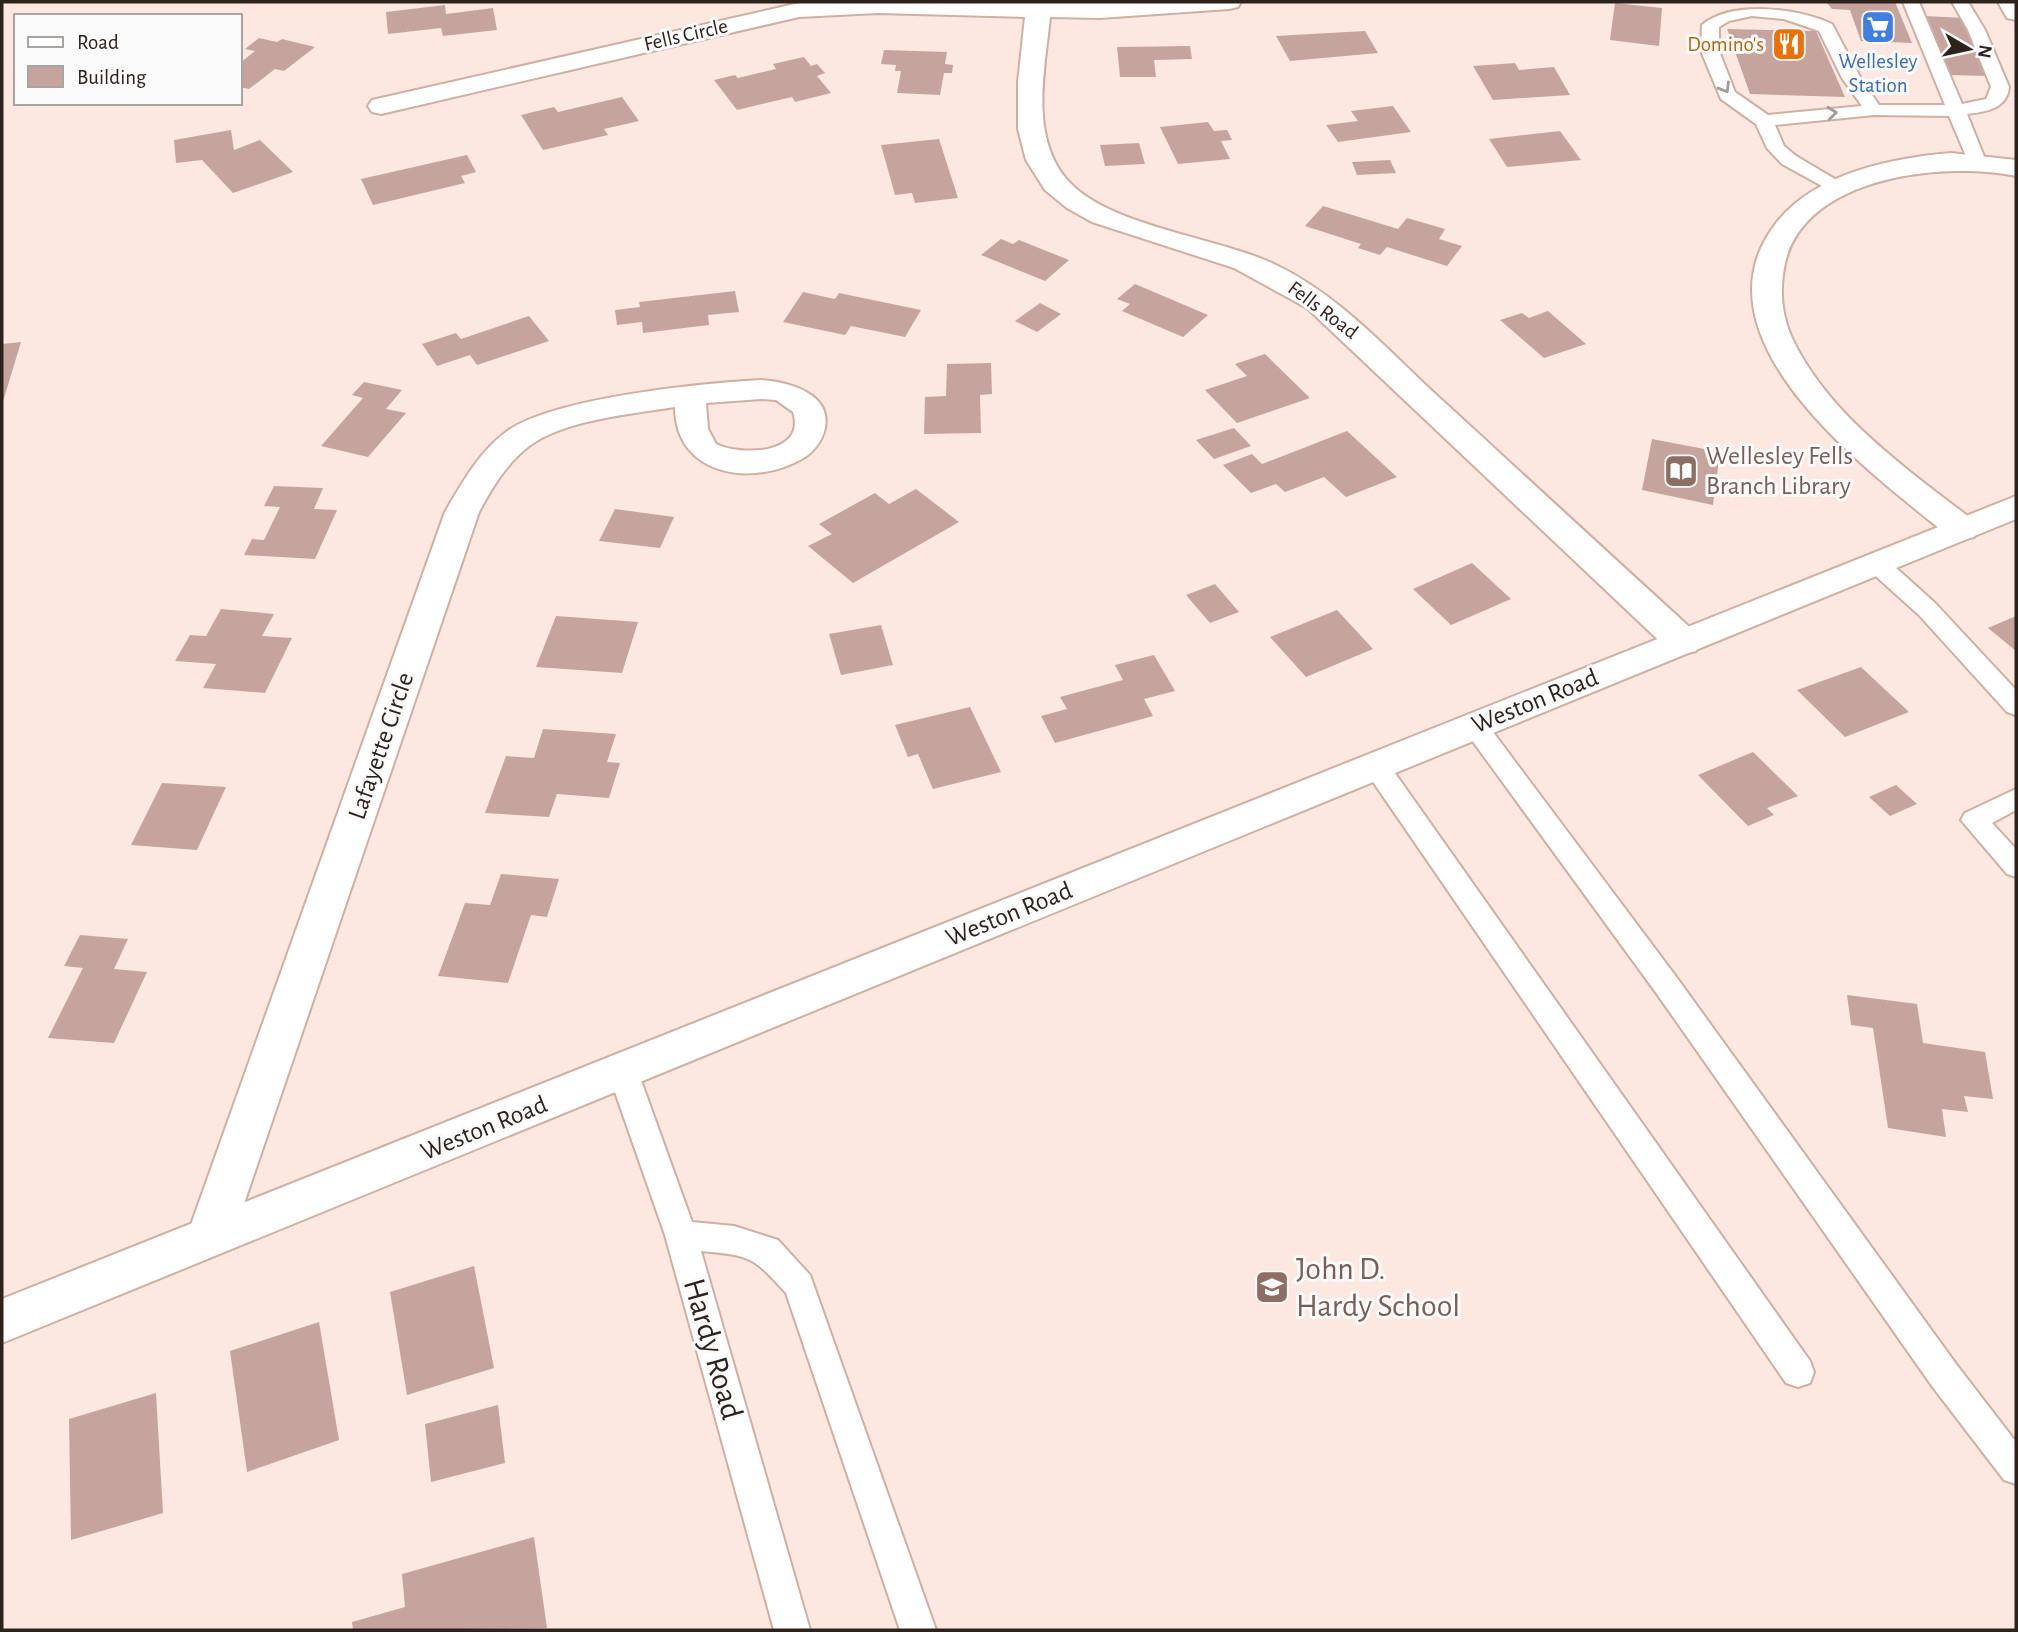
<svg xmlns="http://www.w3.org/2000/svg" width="2018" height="1632" font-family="'Alegreya Sans',sans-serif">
<rect width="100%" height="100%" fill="#fce8e0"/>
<path fill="#c6a49e" d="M1826 2H1895L1912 43 1861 41 1850 10 1832 9Z
M1615 3 1662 8 1659 46 1610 40Z
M445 5 446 14 493 8 497 30 443 36 441 28 388 34 386 12Z
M1924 16 1965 18 1991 76 1948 75Z
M1727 29 1816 31 1845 97 1750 94Z
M1365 31 1378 53 1290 61 1276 36Z
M259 38 277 42 282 39 315 47 284 71 275 69 249 89 240 87V63L255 51 245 49Z
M1190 46 1192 59 1154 60 1156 77H1120L1117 47Z
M884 50 947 52 945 64 953 65 952 73H944L940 95 897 93 901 71H895L896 65 881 64Z
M804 57 811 66 817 64 825 73 817 76 831 93 795 102 792 97 737 110 714 80 735 75 738 78 776 69 773 64Z
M1515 63 1519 70 1554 67 1570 95 1493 100 1473 66Z
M622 97 639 121 604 129 608 135 543 150 521 115 554 107 558 112Z
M1393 106 1411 132 1338 142 1326 125 1358 121 1351 111Z
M1208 122 1214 131 1227 130 1232 140 1221 141 1230 159 1178 164 1160 127Z
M231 130 234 150 260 140 293 172 233 193 202 160 176 163 174 140Z
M1560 131 1581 160 1507 167 1489 139Z
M939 139 958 198 915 203 912 193 895 195 881 145Z
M1139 143 1145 164 1105 166 1100 145Z
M467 155 476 172 461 176 465 183 373 205 361 179Z
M1390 160 1396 173 1357 175 1352 162Z
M1323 206 1398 229 1407 218 1445 229 1439 239 1462 246 1447 266 1387 247 1380 255 1358 248 1361 244 1305 226Z
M1001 239 1013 244 1019 240 1069 260 1045 281 981 255Z
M1135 284 1208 315 1183 337 1122 311 1130 304 1117 299Z
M735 291 739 312 708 315 709 325 643 333 642 322 617 325 615 310 640 307 639 302Z
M803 292 835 299 839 293 921 310 905 337 851 326 845 335 783 322Z
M1040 303 1061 314 1037 332 1015 321Z
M1548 311 1586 344 1544 358 1500 320 1522 313 1529 318Z
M529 316 549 341 477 365 470 355 437 366 422 344 456 333 461 339Z
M21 342 2 405V344Z
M1265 354 1310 398 1237 423 1205 390 1247 376 1235 364Z
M991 363 992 394 980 395 981 433 924 434 925 397 946 396 947 364Z
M364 382 402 390 386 409 406 413 368 457 321 446 363 398 352 395Z
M1234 428 1251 446 1214 459 1196 440Z
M1347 431 1397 477 1346 497 1324 477 1285 492 1276 484 1251 493 1223 465 1252 454 1262 464Z
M1652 439 1720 452 1713 505 1642 490Z
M274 486 323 488 314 509 337 510 315 559 244 555 252 539 264 540 280 507 264 506Z
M916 489 959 522 853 583 808 546 832 534 819 524 875 493 889 504Z
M615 509 674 517 660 548 599 541Z
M1472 563 1511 599 1451 625 1413 589Z
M1215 584 1239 612 1210 623 1186 595Z
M221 609 274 614 262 636 292 638 265 693 203 688 216 664 175 661 190 635 206 636Z
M1337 610 1373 649 1306 677 1270 637Z
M556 616 638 622 622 673 536 667Z
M2016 616V651L1988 628Z
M881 625 893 665 841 675 829 634Z
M1154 655 1175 691 1144 699 1153 716 1055 743 1041 716 1067 709 1060 697 1123 680 1115 665Z
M1861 667 1909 712 1845 737 1797 690Z
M970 707 1001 772 933 789 918 754 908 757 895 725Z
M543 729 616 734 607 762 620 763 609 798 557 794 549 817 485 813 506 756 534 758Z
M1753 752 1798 796 1767 808 1774 815 1748 826 1698 775Z
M162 783 226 787 197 850 131 845Z
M1896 785 1917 804 1890 816 1869 797Z
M501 874 559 879 547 917 531 915 508 983 438 976 465 903 490 905Z
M80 935 128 939 114 969 147 972 114 1043 48 1038 83 968 64 966Z
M1847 995 1917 1004 1923 1043 1985 1052 1993 1099 1964 1096 1968 1112 1942 1109 1946 1137 1888 1128 1873 1028 1851 1025Z
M474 1266 494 1368 407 1395 390 1292Z
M319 1322 339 1440 247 1472 230 1351Z
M156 1393 163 1513 71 1540 69 1419Z
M498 1405 505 1463 431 1482 425 1424Z
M534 1537 547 1628 353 1630 352 1622 405 1607 402 1574Z"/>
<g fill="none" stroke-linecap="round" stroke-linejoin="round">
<g stroke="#cfafa2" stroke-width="4">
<path id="lane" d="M1903 2H1919L1962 104 1986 99 1991 87 1968 30 1952 2H1968L1985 30 2009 87C2007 109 1985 112 1967 114L1985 159 1983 163H1969L1949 116 1874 115 1775 125 1784 146 1796 156 1850 188 1840 194 1833 192 1782 164 1767 148 1756 124 1721 99 1701 51 1702 25C1731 0 1798 8 1832 24L1860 77 1879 105H1945ZM1752 16 1784 19 1819 31 1842 78 1862 106 1768 115 1735 92 1719 51V27L1729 21Z
M1877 556 1885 558 1935 603 2016 690V715L2007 712 1919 615 1869 570 1865 564 1869 558Z
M1475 717 1484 720 1677 978 1956 1364 2016 1442V1484L2004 1480 1932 1386 1657 994 1466 732 1462 726 1466 720Z
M1376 757 1385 759 1810 1361 1814 1372 1810 1383 1798 1387 1786 1383 1367 773 1363 766 1367 759Z
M2016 789V810L1992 823 2016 849V877L2007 874 1961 820 1965 813Z
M623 1060 633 1063 638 1072 692 1222 734 1226 778 1240 810 1275 936 1630H900L786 1293C752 1256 752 1256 701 1251L810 1630H774L665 1235 608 1072 613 1063Z"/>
</g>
<g stroke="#cfafa2" stroke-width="4">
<path id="street" d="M1051 2H1241L1238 7 1229 9 1100 18 1050 17C1045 68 1030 132 1064 176 1103 227 1217 236 1276 265 1341 296 1390 353 1443 401 1527 478 1611 556 1696 633L1701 642 1696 651 1683 654 1670 651 1307 308 1234 268 1092 222 1067 208 1045 190 1026 160 1018 129V82L1025 17 878 13 799 17 381 114 372 112 368 106 372 100 381 98 799 3Z
M761 380C789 382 835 394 824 432 821 442 813 452 805 457 755 488 675 477 675 407 632 414 562 420 528 447 506 464 492 488 479 512L233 1236 226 1250 210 1256 194 1250 187 1236 445 512C462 483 479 452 506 432 551 398 702 383 761 380ZM761 399 776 400 793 412C807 455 740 456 716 444L708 429 706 403Z"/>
</g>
<g stroke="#cfafa2" stroke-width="4">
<path id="secondary" d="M2016 496V519L2 1343V1299Z"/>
</g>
<g stroke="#cfafa2" stroke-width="4">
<path id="highway" d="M1998 2H2016V20L2007 18Z
M1951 153 2016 160V176C1940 161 1793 177 1783 275 1780 296 1783 318 1792 338 1828 415 1908 470 1974 521L1979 529 1974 537 1962 540 1950 537C1871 473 1685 338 1777 222 1816 173 1892 158 1951 153Z"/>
</g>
<use href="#lane" fill="#fff" fill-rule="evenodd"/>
<use href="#street" fill="#fff" fill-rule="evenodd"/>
<use href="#secondary" fill="#fff" fill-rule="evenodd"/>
<use href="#highway" fill="#fff" fill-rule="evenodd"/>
</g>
<defs><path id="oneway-chevron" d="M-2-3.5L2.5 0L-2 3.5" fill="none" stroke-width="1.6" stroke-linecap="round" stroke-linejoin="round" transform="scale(1.75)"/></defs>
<g stroke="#a19c99">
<use href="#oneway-chevron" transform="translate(1725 88) rotate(59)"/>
<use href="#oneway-chevron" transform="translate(1832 113) rotate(-6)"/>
</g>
<defs>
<g id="supermarket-square" transform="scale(1.75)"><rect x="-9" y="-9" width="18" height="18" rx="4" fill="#3f7fe0" stroke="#fafafa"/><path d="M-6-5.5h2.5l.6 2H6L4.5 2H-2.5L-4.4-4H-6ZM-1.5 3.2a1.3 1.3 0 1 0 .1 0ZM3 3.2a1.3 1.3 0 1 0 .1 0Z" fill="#fff"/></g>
<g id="restaurant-square" transform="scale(1.75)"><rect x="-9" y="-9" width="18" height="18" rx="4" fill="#e8710a" stroke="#fafafa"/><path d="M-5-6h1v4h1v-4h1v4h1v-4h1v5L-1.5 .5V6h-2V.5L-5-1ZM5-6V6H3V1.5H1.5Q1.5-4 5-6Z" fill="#fff"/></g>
<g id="library-square" transform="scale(1.75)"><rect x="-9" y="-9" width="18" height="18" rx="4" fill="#8d6e63" stroke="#fafafa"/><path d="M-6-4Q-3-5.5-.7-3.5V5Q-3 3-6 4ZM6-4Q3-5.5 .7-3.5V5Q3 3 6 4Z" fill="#fff"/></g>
<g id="school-square" transform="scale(1.75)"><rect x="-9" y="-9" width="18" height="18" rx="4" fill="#8d6e63" stroke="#fafafa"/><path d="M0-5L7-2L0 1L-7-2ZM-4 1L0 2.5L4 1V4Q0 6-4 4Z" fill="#fff"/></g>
</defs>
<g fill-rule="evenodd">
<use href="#supermarket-square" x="1878" y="27"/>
<use href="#restaurant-square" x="1789" y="44"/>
<use href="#library-square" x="1681" y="471"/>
<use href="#school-square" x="1272" y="1287"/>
</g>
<g text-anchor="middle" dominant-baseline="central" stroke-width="6" stroke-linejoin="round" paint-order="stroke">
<g font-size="21" fill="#2e221d" stroke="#fafafa">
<text transform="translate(686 35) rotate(-13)">Fells Circle</text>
<text transform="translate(1323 310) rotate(37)">Fells Road</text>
</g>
<g font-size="21" fill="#c56008" stroke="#fafafa" text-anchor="end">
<text x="1764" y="44">Domino's</text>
</g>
<g font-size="21" fill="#366cbe" stroke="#fafafa">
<text x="1878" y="61">Wellesley<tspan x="1878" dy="24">Station</tspan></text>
</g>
<g font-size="26" fill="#785e54" stroke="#fafafa" text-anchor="start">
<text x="1706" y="456">Wellesley Fells<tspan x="1706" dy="30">Branch Library</tspan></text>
</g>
<g font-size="26" fill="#2e221d" stroke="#fafafa">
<text transform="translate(1535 701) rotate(-22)">Weston Road</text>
<text transform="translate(381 746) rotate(-71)">Lafayette Circle</text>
<text transform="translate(1009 914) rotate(-22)">Weston Road</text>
<text transform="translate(484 1128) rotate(-22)">Weston Road</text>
</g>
<g font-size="32" fill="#785e54" stroke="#fafafa" text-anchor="start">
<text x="1296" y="1269">John D.<tspan x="1296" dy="37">Hardy School</tspan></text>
</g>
<g font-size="32" fill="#2e221d" stroke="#fafafa">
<text transform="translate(713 1349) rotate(74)">Hardy Road</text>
</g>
</g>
<rect width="2018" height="1632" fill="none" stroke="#2e221d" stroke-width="7"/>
<rect x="14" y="14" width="228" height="91" fill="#fafafa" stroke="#a8a4a2" stroke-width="2"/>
<rect x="28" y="37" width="35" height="10" fill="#ffffff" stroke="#a8a4a2" stroke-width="2"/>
<text x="77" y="49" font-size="21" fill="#2e221d">Road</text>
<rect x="28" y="66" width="35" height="21" fill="#c6a49e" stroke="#a8a4a2" stroke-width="2"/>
<text x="77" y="84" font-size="21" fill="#2e221d">Building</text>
<g transform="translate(1969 49) rotate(99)" stroke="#fafafa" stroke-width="5" paint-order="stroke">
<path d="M0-5L12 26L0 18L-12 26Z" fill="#2e221d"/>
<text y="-10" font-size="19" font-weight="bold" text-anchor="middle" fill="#2e221d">N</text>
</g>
</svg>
